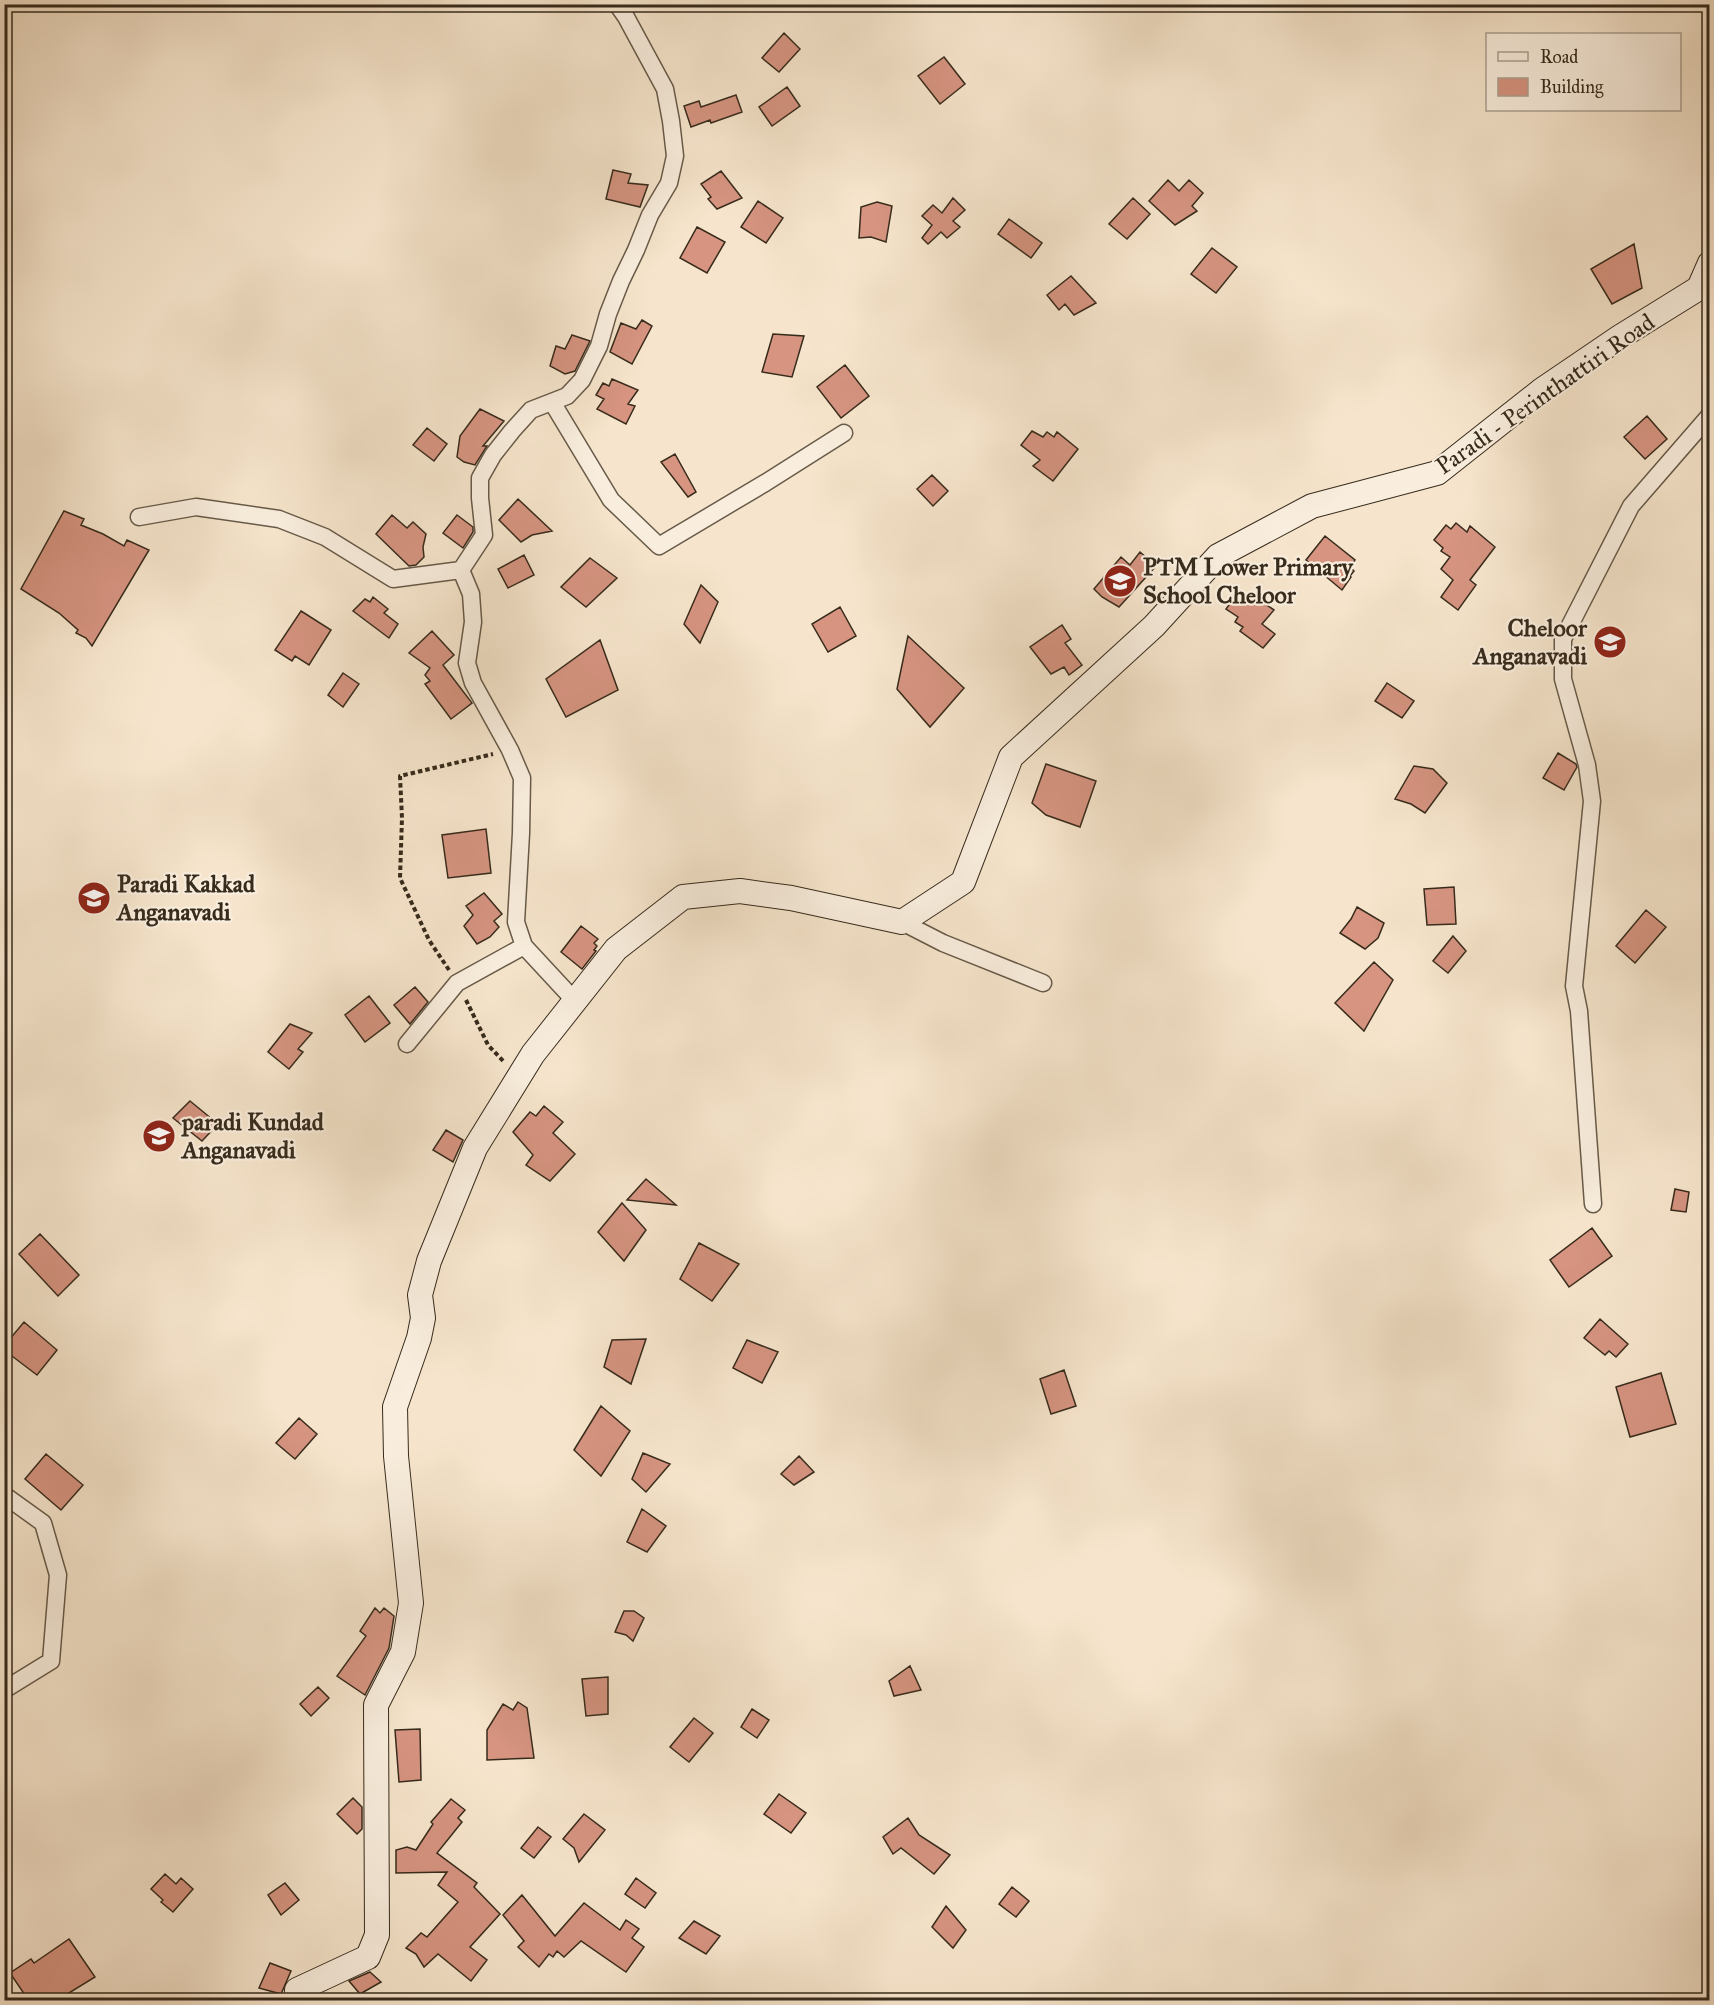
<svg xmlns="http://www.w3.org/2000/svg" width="1714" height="2005" font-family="'IM FELL Great Primer',serif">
<rect width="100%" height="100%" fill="#f6e5cc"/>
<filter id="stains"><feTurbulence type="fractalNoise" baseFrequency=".00333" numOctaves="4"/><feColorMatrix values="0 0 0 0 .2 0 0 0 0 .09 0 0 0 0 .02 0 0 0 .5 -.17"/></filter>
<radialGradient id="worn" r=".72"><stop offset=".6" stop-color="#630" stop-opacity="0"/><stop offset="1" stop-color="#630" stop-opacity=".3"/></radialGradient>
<path fill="#d69481" stroke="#372b1c" stroke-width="1.5" d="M784 33 800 49 779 72 762 58Z
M944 57 965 84 940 104 918 76Z
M787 87 800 106 772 126 759 107Z
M736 95 742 112 711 123 710 120 691 127 684 106 699 101 701 107Z
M613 170 631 174 628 183 648 185 640 207 606 199Z
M721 171 742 198 717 209 708 199 711 197 701 184Z
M1168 180 1179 191 1189 180 1203 193 1192 206 1197 211 1175 225 1149 201Z
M953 198 965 210 953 221 960 227 947 238 941 232 928 244 922 238 932 225 922 216 933 205 942 213Z
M1133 198 1150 214 1127 239 1109 224Z
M758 201 783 218 766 243 741 227Z
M877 202 892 206 886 242 871 237 859 238 861 207Z
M1009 219 1042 243 1031 258 998 234Z
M697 227 725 242 707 273 680 258Z
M1634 244 1642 288 1612 304 1591 269Z
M1212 248 1237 267 1216 293 1191 274Z
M1071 276 1096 303 1074 315 1065 304 1059 310 1047 295Z
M642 320 652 326 632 364 610 352 621 323 636 329Z
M773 334 804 336 792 377 762 372Z
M572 335 590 341 575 371 565 374 550 366 556 346 565 349Z
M845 365 869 396 841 418 817 387Z
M612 379 638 390 628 404 635 406 626 424 597 409 604 399 596 395 603 383 609 386Z
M480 409 504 421 483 446H487L475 465 464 462 457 457 460 436Z
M1647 416 1667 439 1645 459 1624 437Z
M427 428 447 444 434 461 413 445Z
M1032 431 1043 437 1047 432 1054 437 1057 432 1078 449 1053 481 1033 466 1040 460 1021 445Z
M675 454 696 492 688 497 661 462Z
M932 475 948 491 933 506 917 489Z
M518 499 552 531 532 535 521 542 499 520Z
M64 511 84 519 81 525 103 534 124 546 127 540 149 550 92 646 86 638 76 633 78 630 59 613 21 589Z
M392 515 407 528 413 522 426 534 423 547 424 557 416 565 409 566 376 534Z
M457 515 473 527V532L463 548 443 533Z
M1456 523 1467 532 1470 526 1495 547 1470 580 1476 585 1458 610 1441 597 1453 580 1441 569 1450 557 1441 551 1443 548 1434 540 1446 525 1451 529Z
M1325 536 1355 560 1350 567 1354 571 1350 576 1351 577 1342 590 1306 560Z
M1140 552 1156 566 1119 607 1102 597 1094 589 1121 557 1130 565Z
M524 555 534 575 508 588 498 569Z
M590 558 617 578 586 607 561 587Z
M701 585 718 602 700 643 684 624Z
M1236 595 1246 603 1252 595 1274 610 1262 624 1275 634 1263 648 1240 631 1243 627 1235 622 1238 617 1226 609Z
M373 597 388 609 384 613 398 624 389 638 353 611 365 599 370 602Z
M840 607 856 636 828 652 812 624Z
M301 611 331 630 309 665 295 656 292 661 275 650Z
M1062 625 1071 639 1065 643 1082 665 1069 675 1064 667 1051 674 1030 647Z
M432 631 454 655 443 665 472 703 451 719 425 684 430 681 425 675 430 668 409 653Z
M908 636 964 688 930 727 897 689Z
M600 640 618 690 566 717 546 679Z
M343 673 359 684 343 707 328 695Z
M1387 683 1414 701 1402 718 1375 701Z
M1558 753 1576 764 1577 767 1564 790 1543 778Z
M1046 764 1096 781 1080 827 1046 815 1032 803Z
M1414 766 1433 769 1447 783 1425 813 1411 804 1395 799Z
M486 829 491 873 448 878 442 835Z
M1454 887 1456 924 1427 925 1424 889Z
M484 893 502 914 494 921 499 927 490 937 477 944 464 926 473 915 466 906Z
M1357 907 1384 923 1378 938 1365 949 1340 933 1351 919Z
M1646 910 1666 927 1635 963 1616 946Z
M581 926 598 939 594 943 597 946 594 950 596 951 582 969 561 952Z
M1453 936 1466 951 1448 973 1433 961Z
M1374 962 1393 980 1364 1031 1335 1003Z
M415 987 428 1002 410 1024 394 1005Z
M369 996 390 1023 365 1042 345 1015Z
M290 1024 312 1033 298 1049 303 1052 289 1069 268 1052Z
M190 1101 218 1124 202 1141 173 1118Z
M544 1106 563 1122 553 1133 575 1154 550 1181 526 1165 533 1155 513 1132 530 1112 536 1116Z
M446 1130 463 1140 453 1162 433 1150Z
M646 1179 676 1205 627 1200Z
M1675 1189 1689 1192 1686 1212 1671 1210Z
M622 1203 646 1230 624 1261 598 1232Z
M1592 1228 1612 1256 1569 1287 1550 1260Z
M40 1234 79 1275 58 1296 19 1254Z
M699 1243 739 1264 712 1301 680 1279Z
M1600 1319 1628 1344 1616 1357 1609 1351 1605 1355 1584 1338Z
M24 1322 57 1350 37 1375 4 1350V1346Z
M646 1339 631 1384 604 1367 612 1340Z
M747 1340 778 1352 762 1383 733 1368Z
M1064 1370 1076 1406 1051 1414 1040 1379Z
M1661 1373 1676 1424 1630 1437 1616 1387Z
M601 1406 630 1431 601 1476 574 1450Z
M299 1418 317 1434 295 1459 276 1443Z
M643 1453 670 1464 646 1492 632 1479Z
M46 1454 83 1485 61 1510 25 1479Z
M799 1456 814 1472 794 1485 781 1474Z
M642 1509 666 1526 647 1552 627 1542Z
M375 1608 380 1613 384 1608 394 1616 389 1648 365 1695 337 1676 366 1636 360 1631Z
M624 1611H634L644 1618 633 1641 626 1635 615 1632Z
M910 1666 921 1690 894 1696 889 1681Z
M608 1677V1714L586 1716 582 1679Z
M318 1687 329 1698 311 1716 300 1704Z
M518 1702 527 1708 534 1758 487 1760V1730L503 1704 513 1710Z
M752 1709 769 1720 757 1738 741 1727Z
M694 1718 713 1733 689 1762 670 1747Z
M420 1729 421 1780 399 1782 395 1730Z
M779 1794 806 1813 791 1833 764 1814Z
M353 1798 362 1807V1829L357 1834 337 1814Z
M451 1799 465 1810 458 1818 462 1822 437 1853 477 1883 474 1887 500 1914 470 1947 487 1960 471 1981 438 1954 424 1967 416 1954 406 1948 421 1933 427 1937 458 1902 438 1885 447 1872 396 1873V1850L407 1847 416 1850 433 1824 431 1822Z
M584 1814 605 1830 579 1862 574 1848 563 1839Z
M908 1818 919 1835 950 1855 934 1874 901 1848 893 1854 883 1837Z
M538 1827 551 1837 534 1858 521 1848Z
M165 1874 176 1884 181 1878 193 1889 173 1912 161 1902 163 1900 151 1889Z
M636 1878 656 1893 645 1908 625 1894Z
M285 1883 299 1900 281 1915 268 1895Z
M1012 1887 1029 1901 1016 1917 999 1904Z
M522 1895 555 1936 584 1903 620 1930 626 1920 639 1929 632 1938 644 1947 626 1972 581 1941 564 1957 557 1951 553 1957 549 1954 539 1967 518 1947 524 1941 503 1915Z
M946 1906 966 1930 953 1948 932 1927Z
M694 1921 720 1936 706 1954 679 1938Z
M69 1939 95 1977 56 2001H29L10 1973 31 1959 34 1963Z
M270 1963 291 1971 281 1994 259 1988Z
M370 1972 381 1982 360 1994 349 1981Z"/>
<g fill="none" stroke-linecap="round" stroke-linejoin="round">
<g stroke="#675a48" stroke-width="19">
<path id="street" d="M552 402 611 500 659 546 765 483 844 433
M139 517 196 507 279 519 325 537 393 579 461 570
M902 922 943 943 1043 983
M575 1001 524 946 516 922 521 833 522 778 510 750 473 683 467 663 473 622 471 594 461 570 484 535 480 498V478L493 455 512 431 531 410 567 396 582 380 599 346 608 314 621 281 636 250 650 215 669 183 675 156 671 121 665 89 626 17 617 4
M407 1044 457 983 524 946
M1593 1204 1579 1011 1574 986 1592 801 1587 765 1563 679V639L1631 506 1710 415
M4 1495 43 1523 58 1575 51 1661 4 1690"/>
</g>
<g stroke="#372b1c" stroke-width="26">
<path id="secondary" d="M298 2000 297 1990 368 1957 377 1935 376 1705 403 1652 411 1603 396 1456 395 1407 419 1338 423 1318 420 1295 429 1261 475 1148 533 1054 616 949 683 897 740 891 791 898 902 922 963 882 1011 757 1154 626 1218 556 1312 506 1437 473 1542 390 1620 337 1699 288 1710 263"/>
</g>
<path stroke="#372b1c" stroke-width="4" stroke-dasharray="4.5 3" stroke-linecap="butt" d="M449 970 429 940 400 878 402 818 400 776 493 754
M466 1000 488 1045 504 1062"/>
<use href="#street" stroke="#f9eede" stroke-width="16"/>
<use href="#secondary" stroke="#f9eede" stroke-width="24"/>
</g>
<defs>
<g id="school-disc" transform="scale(1.725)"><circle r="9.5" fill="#8f2418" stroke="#f9eede"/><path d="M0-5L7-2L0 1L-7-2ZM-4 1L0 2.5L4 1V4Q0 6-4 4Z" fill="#fff"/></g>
</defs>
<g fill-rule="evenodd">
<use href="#school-disc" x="1120" y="581"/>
<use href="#school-disc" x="1610" y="642"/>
<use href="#school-disc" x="94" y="898"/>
<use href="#school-disc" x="159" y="1136"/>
</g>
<g text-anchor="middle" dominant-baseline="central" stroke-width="4.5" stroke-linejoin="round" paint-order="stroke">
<g font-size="24" fill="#372b1c" stroke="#f9eede">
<text transform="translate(1545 394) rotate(-35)">Paradi - Perinthattiri Road</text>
</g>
<g font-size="24" font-weight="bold" fill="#372b1c" stroke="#f9eede" text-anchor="start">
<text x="1143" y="567">PTM Lower Primary<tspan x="1143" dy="28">School Cheloor</tspan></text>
<text x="1587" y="628" text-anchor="end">Cheloor<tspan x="1587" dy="28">Anganavadi</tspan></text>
<text x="117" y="884">Paradi Kakkad<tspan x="117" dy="28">Anganavadi</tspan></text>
<text x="182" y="1122">paradi Kundad<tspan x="182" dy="28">Anganavadi</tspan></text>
</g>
</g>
<rect width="1714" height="2005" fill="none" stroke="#f6e5cc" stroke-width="24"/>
<rect x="6" y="6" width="1702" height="1993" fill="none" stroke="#372b1c" stroke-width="3"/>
<rect x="12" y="12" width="1690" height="1981" fill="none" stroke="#372b1c" stroke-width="1.5"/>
<rect x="1486" y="33" width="195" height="78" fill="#f9eede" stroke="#aba090" stroke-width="1.5"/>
<rect x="1498" y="52" width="30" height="9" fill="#f9eede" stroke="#aba090" stroke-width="1.5"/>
<text x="1540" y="63" font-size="18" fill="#372b1c">Road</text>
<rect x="1498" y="78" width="30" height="18" fill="#d69481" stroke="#aba090" stroke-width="1.5"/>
<text x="1540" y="93" font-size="18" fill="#372b1c">Building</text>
<rect width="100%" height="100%" filter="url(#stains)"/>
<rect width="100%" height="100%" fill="url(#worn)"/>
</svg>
